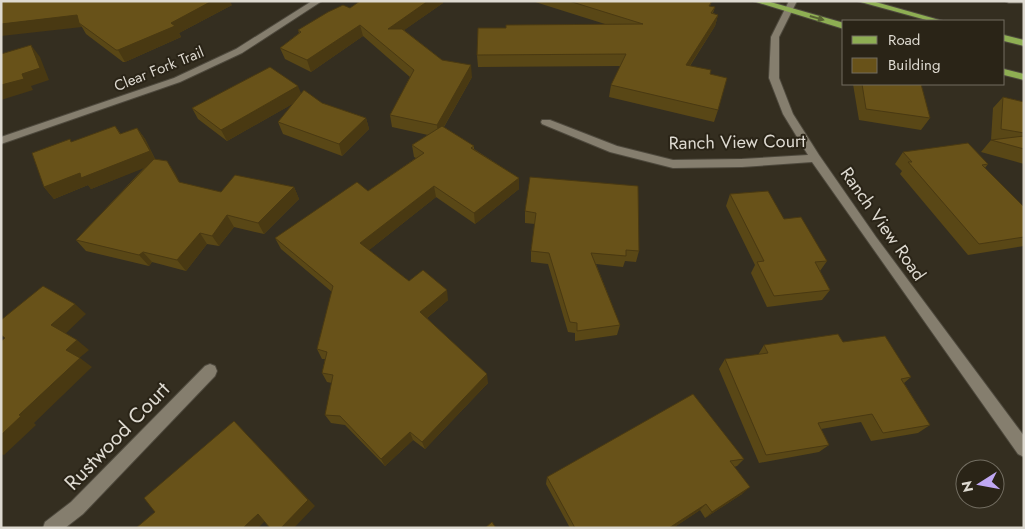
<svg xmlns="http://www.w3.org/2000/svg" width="1025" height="529" font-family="Jost,sans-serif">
<rect width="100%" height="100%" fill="#342e20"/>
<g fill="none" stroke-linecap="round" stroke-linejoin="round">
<g stroke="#4e493d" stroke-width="2">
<path id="minor" d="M312 1H322L242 53 180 82 1 144V137L174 78 236 49Z
M789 1H797L779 37V78L793 114 819 155 876 237 1024 436V457L1018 454 812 162 742 167 673 168 610 152 542 124 541 122 542 120H550L617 146 673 160 742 159 808 155 783 114 769 78 771 37Z
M1005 1H1024V3H1009Z
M210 364 215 366 217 371 215 376 83 514 65 528H43L45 522 71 502 205 366Z"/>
</g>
<g stroke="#4e493d" stroke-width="2">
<path id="major" d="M753 1H767L844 23V29Z
M857 1H872L943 21H930Z
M1004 35 1024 40V46L1004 41Z
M1004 69 1024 74V80L1004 75Z"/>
</g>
<use href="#minor" fill="#857e6e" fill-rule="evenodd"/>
<use href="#major" fill="#8eae53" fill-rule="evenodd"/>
</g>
<path fill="#594716" d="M1 1 232 5 179 33 181 37 125 62H123L86 34 82 27Z
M360 1H443V3L404 30 442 60 472 77 444 127 474 146V149L519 178V189L475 224 436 197 369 250 409 281 448 300 427 318 488 383 425 449 413 440 385 466 345 425 331 423 325 415 332 383 327 382 322 373 325 359H322L317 349 332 292 281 249 275 238 368 191 416 158 414 157 412 145 428 135 392 127 390 115 410 77 363 36 311 72 285 59 280 48 299 33 298 30 350 8Z
M532 1H712L710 6 715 7 713 13 718 15 715 26 690 66 710 74 718 110 714 122 609 97 611 85 621 66 478 67 477 55 506 28 605 24Z
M853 84H921L930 118 921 130 859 120Z
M301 94 322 103 366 118 369 129 342 156 283 134 278 122 294 103 227 141 198 119 192 108Z
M1003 97 1024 102V164L981 152 991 140 993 108Z
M115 126 121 134 137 128 145 139 155 159 167 161 180 183 221 192 294 187 299 199 264 234 234 227 219 246 207 244 186 271 152 262 149 266 86 251 76 240 145 167 91 189 88 185 54 199 44 187 72 142Z
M903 152 988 164 985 168 1024 207V246L968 255 900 174 902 171 895 164Z
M530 177 639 251 636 262 625 261 623 267 596 264 620 325 617 335 575 341V333L568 332 548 264 531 262V251L535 224 525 223V211Z
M730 194 784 219 827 261 820 271 830 290 822 300 767 307 751 273 755 265 726 206Z
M843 342 911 377 904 383 930 425 918 433 871 441 861 422 821 429 829 445 819 452 759 463 719 369 725 359 758 355 764 345Z
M744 459 737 466 734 467 742 494 705 518 700 510 673 528H570L546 484 547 477Z"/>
<path fill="#493912" d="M212 1H230L232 5 179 33 181 37 125 62 118 50Z
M428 1H443V3L390 40 388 29Z
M77 15 79 23 82 27 1 36V24Z
M718 15 715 26 683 76 686 65Z
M360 25 363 36 311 72 307 60Z
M31 45 40 57 49 80 31 86 33 90 1 100V85L22 74Z
M471 65 472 77 438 137 437 125Z
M298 86 303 98 227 141 221 130Z
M366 118 369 129 342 156 339 144Z
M137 128 145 139 157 163 91 189 88 185 54 199 44 187Z
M167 161 175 173 186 194 179 182Z
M519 178V189L475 224 474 213Z
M434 186 436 197 364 254 360 243Z
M294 187 299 199 264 234 258 223Z
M227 215 234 227 219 246 212 236Z
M200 233 207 244 186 271 177 260Z
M143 252 152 262 149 266 139 255Z
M447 290 448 300 422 322 420 312Z
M75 304 86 314 64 335 51 325Z
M77 340 89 350 78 359 66 350Z
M80 358 92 367 34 423 36 425 4 455 1 454V435L19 415Z
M487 374 488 383 425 449 422 442Z
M234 421 315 506 294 528H281Z
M410 432 413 440 385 466 381 459Z
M750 487 742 494 705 518 712 512Z
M706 504 700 510 673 528H669Z
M258 514 266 520 258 528H243Z"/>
<path fill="#685219" stroke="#493912" d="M1 1H212L171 23 175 26 118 50H116L79 23 77 15 1 24Z
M360 1H428L388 29H402L442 60 471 65 437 125 390 115 414 70 360 25 307 60 280 48 301 32 298 30 328 12 343 5 350 8Z
M569 1H712L709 6 715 7 711 13 718 15 686 65 711 70 710 74 727 78 718 110 611 85 626 54 477 55 478 28H506V25L643 24Z
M31 45 40 68 22 74 24 79 1 85V54Z
M270 67 298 86 221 130 192 108Z
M862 84H921L930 118 866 109Z
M304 90 322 103 366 118 339 144 278 122Z
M1003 97 1024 102V133L1001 129Z
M115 126 120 134 137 128 150 151 81 178 80 173 44 187 32 153 70 139 71 142Z
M442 126 474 146 471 148 519 178 474 213 434 186 360 243 409 281 423 270 447 290 420 312 487 374 422 442 410 432 381 459 340 416 325 415 333 375 322 373 327 352 317 349 333 286 275 238 357 182 368 191 424 153 412 145Z
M1024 136V149L991 140Z
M968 143 988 164 982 165 1024 207V237L979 244 908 162H912L903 152Z
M154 159 167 161 179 182 221 192 235 175 294 187 258 223 227 215 212 236 200 233 177 260 143 252 139 255 76 240Z
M530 177 638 186 639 251 626 250V256L591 253 620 325 577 331V323L570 322 549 253 531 251 536 213 525 211Z
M768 191 784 219 801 217 827 261 815 262 830 290 774 296 757 262 764 261 730 194Z
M43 286 75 304 51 325 77 340 66 350 80 358 19 415 21 416 1 435V341L5 338 1 335V320Z
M838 334 843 342 885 336 911 377 901 379 930 425 883 433 872 414 818 423 829 445 766 455 725 359 768 353 764 345Z
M693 394 744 459 730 461 750 487 712 512 706 504 669 528H575L547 477Z
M234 421 308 500 281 528H270L258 514 243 528H136L155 512 144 498Z
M492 522 496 528H485Z"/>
<defs><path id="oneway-solid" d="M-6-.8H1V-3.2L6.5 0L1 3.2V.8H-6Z" transform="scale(1.25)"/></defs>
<use fill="#576232" href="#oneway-solid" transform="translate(817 18) rotate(16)"/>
<g text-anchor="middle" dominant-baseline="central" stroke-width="4" stroke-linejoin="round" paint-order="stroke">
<g font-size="15" fill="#dedad1" stroke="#2a2417">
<text transform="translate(159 69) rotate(-22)">Clear Fork Trail</text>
</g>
<g font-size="18" fill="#dedad1" stroke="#2a2417">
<text transform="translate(737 142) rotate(-1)">Ranch View Court</text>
<text transform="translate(883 224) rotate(55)">Ranch View Road</text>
</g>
<g font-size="21" fill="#dedad1" stroke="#2a2417">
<text transform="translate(117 436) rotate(-46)">Rustwood Court</text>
</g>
</g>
<rect width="1025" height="529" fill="none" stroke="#dedad1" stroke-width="5"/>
<rect x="842" y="20" width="162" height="65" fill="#2a2417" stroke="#726d61"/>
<rect x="852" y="36" width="25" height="8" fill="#8eae53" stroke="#726d61"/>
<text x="888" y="45" font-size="15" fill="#dedad1">Road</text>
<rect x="852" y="58" width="25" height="15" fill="#685219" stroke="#726d61"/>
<text x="888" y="70" font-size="15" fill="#dedad1">Building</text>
<g transform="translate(980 484) rotate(259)"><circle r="24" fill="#2a2417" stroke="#726d61"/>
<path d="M0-4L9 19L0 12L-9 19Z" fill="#c0a8f4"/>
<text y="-8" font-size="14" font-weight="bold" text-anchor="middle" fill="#dedad1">N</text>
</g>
</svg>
